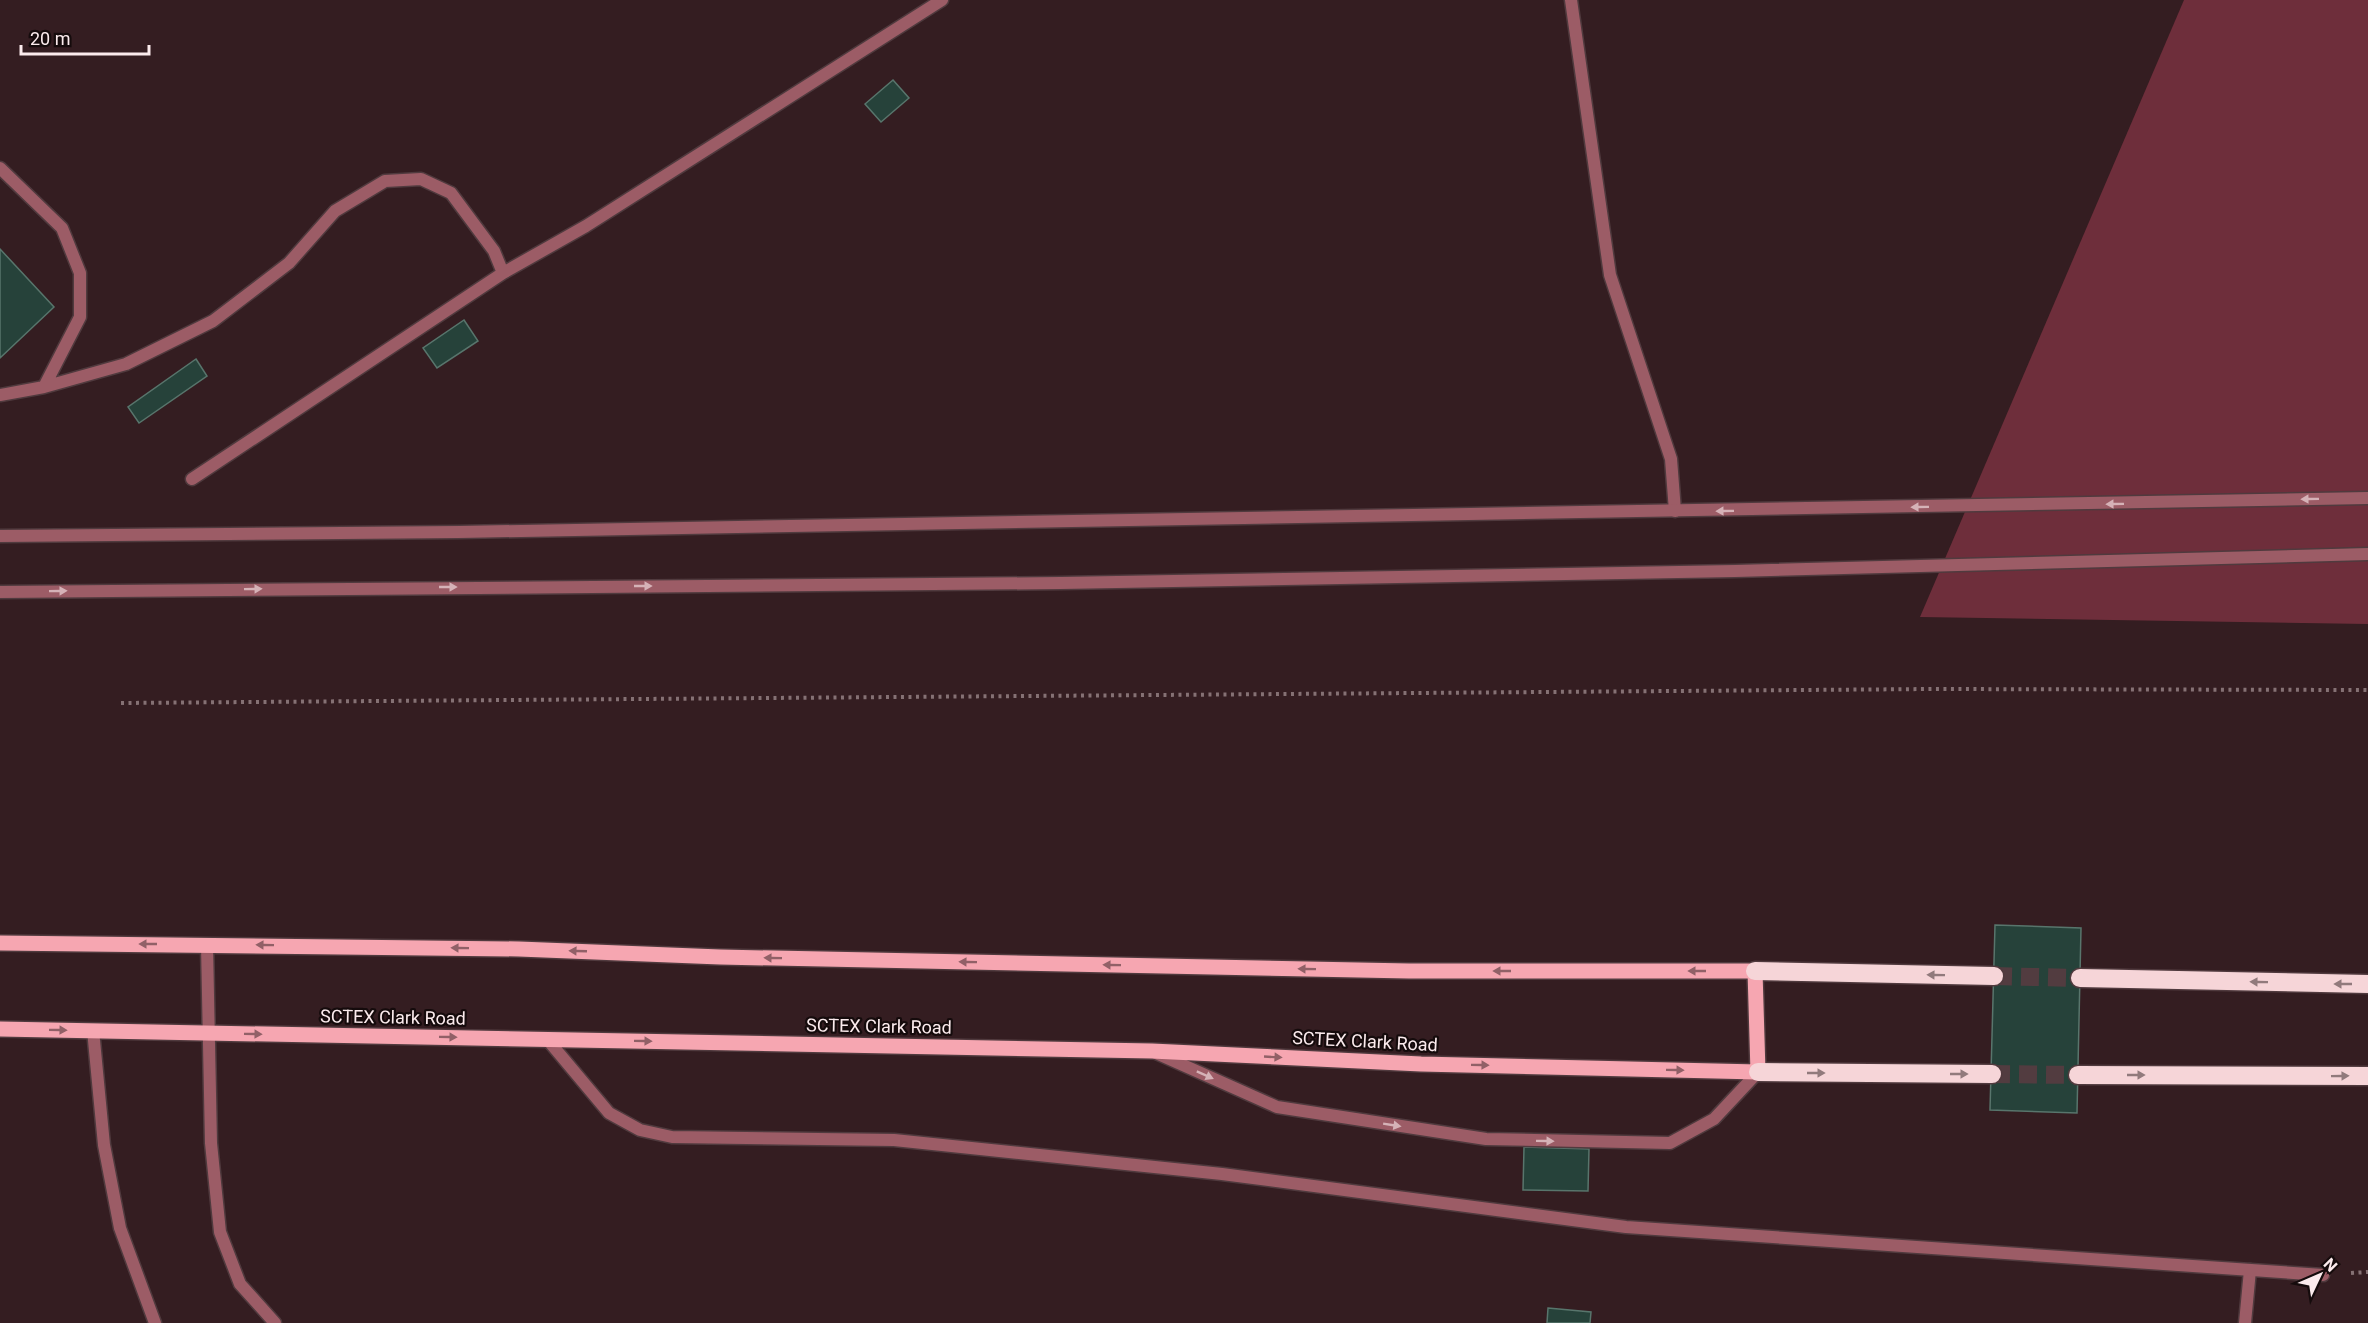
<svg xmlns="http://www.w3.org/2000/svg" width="2368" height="1323" font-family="Roboto,sans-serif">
<rect width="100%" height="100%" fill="#341d21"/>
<path fill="#6e2e3b" d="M2184 0H2368V624L1920 617Z"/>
<path fill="#26423a" stroke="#58756c" stroke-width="1.5" d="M893 80 909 98 881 122 865 104Z
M0 249 54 307 0 358Z
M464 320 478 341 437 368 423 348Z
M196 359 207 376 139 423 128 407Z
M1995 925 2081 928 2077 1113 1990 1110Z
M1524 1147 1589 1149 1588 1191 1523 1190Z
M1548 1308 1591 1312 1590 1323H1547Z"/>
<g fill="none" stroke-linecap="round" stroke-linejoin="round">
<path stroke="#523c40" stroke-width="18" stroke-dasharray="18 9" stroke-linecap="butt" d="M1994 976 2080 978
M1992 1074 2078 1075"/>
<g stroke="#503a3e" stroke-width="15">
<path id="lane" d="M1571 0 1610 275 1671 459 1675 511
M0 168 62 228 80 273V317L44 387
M0 395 44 387 126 364 213 321 289 263 335 211 385 181 421 179 451 193 494 251 503 273
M192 479 503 273 586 226 942 0
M207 945 211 1143 220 1232 240 1284 275 1323
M1156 1053 1277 1107 1486 1139 1670 1143 1714 1119 1758 1072
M2245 1323 2250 1270"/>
</g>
<g stroke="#503a3e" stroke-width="15">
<path id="street" d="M0 536 459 532 2368 498
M0 592 1061 583 1735 571 2368 554
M93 1030 104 1145 120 1228 155 1323
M547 1039 609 1113 640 1130 672 1137 894 1140 1222 1174 1626 1227 2323 1275"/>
</g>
<g stroke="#503a3e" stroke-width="18">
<path id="primary" d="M0 943 519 949 720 957 1409 971H1755L1758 1072 1421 1064 1152 1051 0 1029"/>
</g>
<g stroke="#503a3e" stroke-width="21">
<path id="highway" d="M1755 971 1994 976
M2080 978 2368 984
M1758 1072 1992 1074
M2078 1075 2368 1076"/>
</g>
<path stroke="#857174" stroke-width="4" stroke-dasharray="3 4.5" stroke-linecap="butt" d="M121 703 1932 689 2368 690
M2351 1273 2368 1272"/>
<use href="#lane" stroke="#9c5c66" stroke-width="12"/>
<use href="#street" stroke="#9c5c66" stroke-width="12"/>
<use href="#primary" stroke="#f6a6b1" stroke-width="15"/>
<use href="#highway" stroke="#f6d5d8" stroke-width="18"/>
</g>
<defs><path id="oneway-solid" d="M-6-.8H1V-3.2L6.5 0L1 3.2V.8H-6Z" transform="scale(1.5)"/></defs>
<g fill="#d5b2b7">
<use href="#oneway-solid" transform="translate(2310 499) rotate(179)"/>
<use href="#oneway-solid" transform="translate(2115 504) rotate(179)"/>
<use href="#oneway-solid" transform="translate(1920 507) rotate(179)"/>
<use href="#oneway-solid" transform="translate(1725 511) rotate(179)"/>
<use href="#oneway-solid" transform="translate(643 586)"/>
<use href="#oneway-solid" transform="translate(448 587)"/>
<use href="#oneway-solid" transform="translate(253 589) rotate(-1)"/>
<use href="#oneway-solid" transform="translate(58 591) rotate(-1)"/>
<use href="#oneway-solid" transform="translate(1205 1075) rotate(24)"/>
<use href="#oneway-solid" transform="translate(1392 1125) rotate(9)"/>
<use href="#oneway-solid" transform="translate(1545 1141) rotate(1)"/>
</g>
<g fill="#916067">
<use href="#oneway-solid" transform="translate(148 944) rotate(-180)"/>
<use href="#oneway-solid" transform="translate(265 945) rotate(-179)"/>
<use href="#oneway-solid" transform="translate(460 948) rotate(-179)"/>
<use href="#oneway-solid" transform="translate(578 951) rotate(-178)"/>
<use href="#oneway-solid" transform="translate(773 958) rotate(-179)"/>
<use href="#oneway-solid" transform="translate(968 962) rotate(-179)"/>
<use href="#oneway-solid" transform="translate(1112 965) rotate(-179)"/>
<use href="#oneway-solid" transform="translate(1307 969) rotate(-179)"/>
<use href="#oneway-solid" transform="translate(1502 971) rotate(180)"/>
<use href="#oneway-solid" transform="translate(1697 971) rotate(180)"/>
<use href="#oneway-solid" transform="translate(58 1030) rotate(1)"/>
<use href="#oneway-solid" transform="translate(253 1034) rotate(1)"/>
<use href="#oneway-solid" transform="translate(448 1037) rotate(1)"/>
<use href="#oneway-solid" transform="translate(643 1041) rotate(1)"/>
<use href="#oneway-solid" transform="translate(1273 1057) rotate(3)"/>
<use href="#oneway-solid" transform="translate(1480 1065) rotate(1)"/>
<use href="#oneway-solid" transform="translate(1675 1070) rotate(1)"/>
</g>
<g fill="#917a7c">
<use href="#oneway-solid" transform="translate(1936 975) rotate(-179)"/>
<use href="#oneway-solid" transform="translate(2259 982) rotate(-179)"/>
<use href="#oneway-solid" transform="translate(2343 984) rotate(180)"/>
<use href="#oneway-solid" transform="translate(1816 1073)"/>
<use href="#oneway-solid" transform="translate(1959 1074)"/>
<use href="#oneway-solid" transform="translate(2136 1075)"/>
<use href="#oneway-solid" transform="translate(2340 1076) rotate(-1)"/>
</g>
<g text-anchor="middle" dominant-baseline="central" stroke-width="4.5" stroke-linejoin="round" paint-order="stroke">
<g font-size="18" fill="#fbebed" stroke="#150b0c">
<text transform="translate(393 1017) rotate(1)">SCTEX Clark Road</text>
<text transform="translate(879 1026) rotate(1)">SCTEX Clark Road</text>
<text transform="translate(1365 1041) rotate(3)">SCTEX Clark Road</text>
</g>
</g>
<g transform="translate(2320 1275) rotate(46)" stroke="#150b0c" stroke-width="4.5" paint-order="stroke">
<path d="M0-4.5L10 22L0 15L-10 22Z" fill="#fbebed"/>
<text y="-9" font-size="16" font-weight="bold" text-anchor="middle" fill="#fbebed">N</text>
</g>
<path d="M21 45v9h128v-9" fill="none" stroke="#fbebed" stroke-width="3"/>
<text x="30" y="45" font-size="18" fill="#fbebed" stroke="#150b0c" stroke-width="4.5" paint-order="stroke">20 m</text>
</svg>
